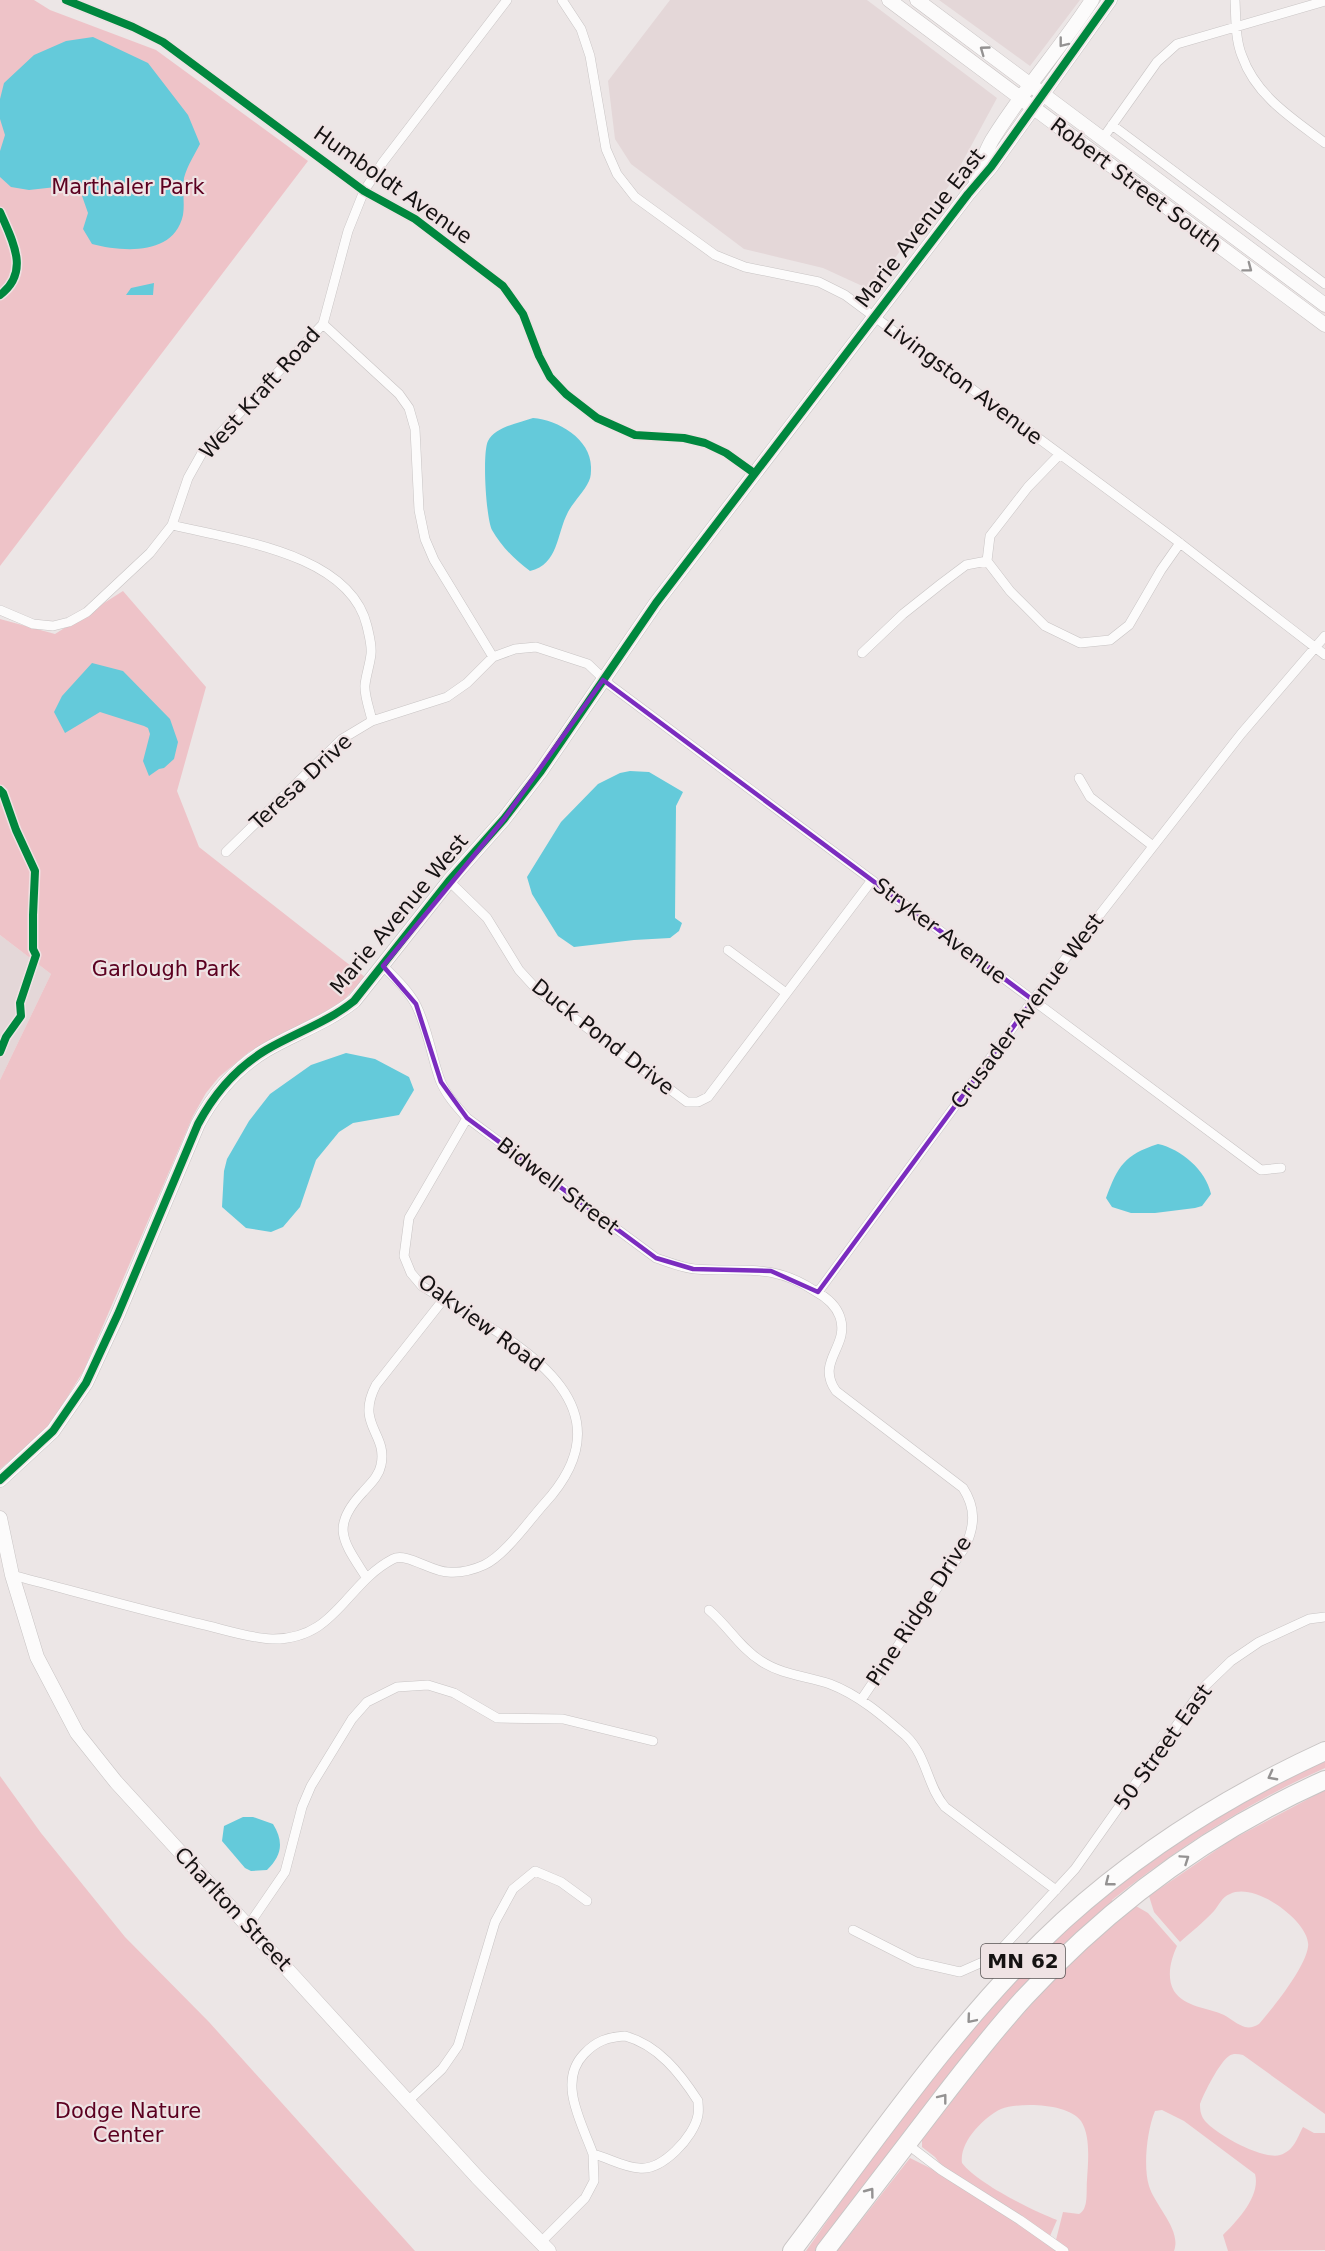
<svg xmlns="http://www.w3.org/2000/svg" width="1325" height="2251" font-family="'DejaVu Sans',sans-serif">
<rect width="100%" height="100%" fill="#ece6e6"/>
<path fill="#e4d7d8" d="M670 0H867L997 98 951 183 871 290 823 268 744 249 631 164 615 139 608 81Z
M939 0H1080L1030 66Z
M0 935 51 974 0 1080Z"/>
<path fill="#eec3c8" d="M0 0H34L50 10 156 50 308 161 0 566Z
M123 591 206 687 177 791 199 847 365 977 341 1003 249 1052 219 1077 206 1093 193 1116 84 1370 47 1430 0 1469V1080L51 974 0 935V619L55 634Z
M1325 1758V1768C1248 1802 1177 1849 1112 1900L1114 1904 817 2251H806L877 2150 956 2047 1009 1985 1097 1900 1196 1828Z
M0 1776 41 1833 125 1937 209 2022 415 2251H0Z
M1325 1790V2114L1243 2055C1238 2054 1233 2053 1229 2056 1219 2063 1204 2093 1200 2104 1200 2111 1201 2116 1205 2121 1217 2135 1263 2160 1280 2155 1294 2151 1297 2138 1303 2127L1314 2133H1325V2250L1228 2251 1223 2235C1237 2221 1261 2196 1255 2174L1184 2121 1162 2110 1155 2111C1147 2130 1143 2167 1149 2186 1155 2206 1182 2230 1174 2251H1069L1056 2240 1063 2212 1079 2214C1089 2209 1086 2191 1087 2180 1088 2163 1091 2136 1081 2121 1068 2103 1020 2102 1001 2109 984 2117 959 2142 962 2163 977 2183 1033 2211 1057 2220L1050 2236 941 2165 935 2157 922 2147V2140C957 2095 991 2049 1029 2007 1061 1970 1098 1937 1136 1906L1148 1913 1177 1946C1171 1959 1166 1977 1174 1991 1184 2007 1209 2008 1224 2015 1231 2019 1238 2025 1245 2027 1250 2028 1254 2027 1259 2024 1273 2008 1305 1968 1308 1947 1312 1924 1256 1881 1230 1894 1222 1897 1219 1905 1214 1911 1204 1922 1191 1932 1180 1942L1154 1912 1149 1896 1231 1840Z
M910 2158 938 2172 991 2205 1058 2251H837Z"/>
<path fill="#64cada" d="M93 37 148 63 188 115 200 144C195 154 187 166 184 178 182 190 185 203 183 215 174 256 123 252 92 244L83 229 88 213 81 193 65 186 29 190 11 187 0 177V151L5 135 0 119V99L4 83 34 55 66 41Z
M154 283 153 295H126L131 288Z
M533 418C558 420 591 439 591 467 591 472 591 477 589 481 584 492 574 501 568 512 556 535 559 564 530 571 515 560 501 546 492 530 486 518 482 453 488 441 495 427 519 423 533 418Z
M92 663 123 671 170 719 178 742 174 759 164 768 159 769 149 776 143 761 150 734 148 728 144 726 100 712 65 733 54 712 62 696Z
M630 771 649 772 683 792 676 806 675 918 682 923 679 931 670 938 634 940 574 947 558 936 532 894 527 877 561 822 598 784 620 773Z
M346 1053 375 1059 409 1077 414 1090 399 1115 353 1123 339 1132 316 1160 300 1207 283 1227 271 1232 246 1228 222 1207 224 1171 227 1159 249 1121 270 1094 311 1065Z
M1158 1144C1181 1149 1206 1170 1211 1194L1202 1206 1195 1208 1155 1213H1131L1112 1207 1106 1198C1118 1166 1124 1155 1158 1144Z
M243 1817H253L273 1824C284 1842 282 1855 267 1870L251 1871 245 1868 222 1841 224 1826Z"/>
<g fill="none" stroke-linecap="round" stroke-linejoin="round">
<g stroke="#c8c4c4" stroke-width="10">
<path id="street" d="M66 0 133 27 163 42 364 191 415 219 503 286 523 314 539 356 550 377 566 394 597 418 635 435 684 438 705 443 726 453 754 473
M562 0 581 29 590 56 606 149 617 174 635 197 715 255 745 267 819 282 845 295 1176 540 1325 655
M1235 0C1236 18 1235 39 1242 56 1256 96 1293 119 1325 143
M1112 125 1325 284
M1103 138 1157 62 1177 44 1325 1
M323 324 399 394 409 408 415 429 419 510 425 539 434 560 493 657
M1060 454 1028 487 990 536 987 561 1010 591 1045 626 1080 643 1110 640 1129 625 1161 570 1180 543
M172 525C233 540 350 553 367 626 369 635 372 645 371 654 370 664 366 675 365 685 364 696 370 710 372 721
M0 610 33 624 53 626 69 622 87 612 150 553 172 525 188 478 202 453 323 324 348 231 364 191 383 162 507 0
M862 653 903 614 942 583 966 565 987 561
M1079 778 1090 797 1153 846
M226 852 342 739 372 721 447 697 467 683 493 657 515 649 536 647 588 664 610 685 1261 1170 1281 1168
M449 881 487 918 519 970 539 992 687 1102H698L708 1097 872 880
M728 950 786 993
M383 966C395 978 408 990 416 1005 428 1029 431 1055 440 1080 446 1095 457 1107 467 1118L656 1258C668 1262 682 1268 695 1269 744 1273 771 1262 815 1291 826 1297 836 1305 840 1317 850 1347 815 1361 836 1391L963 1488C976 1508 975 1526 965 1547L861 1700
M818 1292 1033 1000 1241 734 1325 636
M12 1575C73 1591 134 1608 196 1623 220 1628 247 1638 272 1639 336 1640 345 1584 393 1559 406 1552 432 1572 448 1572 460 1573 473 1570 484 1565 505 1555 528 1522 544 1504 643 1396 499 1335 422 1286L411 1273 404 1256 409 1218 467 1118
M366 1577C343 1541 330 1527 363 1492 370 1484 379 1476 381 1465 388 1433 355 1425 376 1385L443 1300
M709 1610C728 1626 740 1648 761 1661 782 1675 807 1676 830 1684 859 1695 883 1716 906 1736 927 1756 927 1786 945 1807L1056 1890
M248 1926 285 1872 302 1807 311 1786 352 1719 367 1702 397 1687 428 1685 454 1693 497 1718 563 1719 653 1741
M853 1930 916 1962 960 1972 994 1957 1075 1869 1203 1688 1231 1661 1259 1642 1309 1619 1325 1617
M625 2036C658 2045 680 2073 698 2101 698 2105 699 2110 698 2115 694 2137 662 2171 639 2168 623 2167 609 2158 593 2154 582 2123 557 2082 584 2054 596 2041 608 2037 625 2036Z
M408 2101 442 2069 458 2046 495 1922 513 1889 535 1871 561 1882 587 1901
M907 2144 941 2170 1020 2220 1064 2251
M541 2242 585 2198 594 2181 593 2154"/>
</g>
<g stroke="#c8c4c4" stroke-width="15">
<path id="secondary" d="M889 0 1325 325
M917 0 1325 305
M975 178C981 166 985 152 992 140 1022 91 1061 48 1092 0
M0 1480 53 1431 86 1383 118 1314 198 1124C214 1094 236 1068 266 1050 295 1033 328 1022 354 1001L449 881 504 819 541 771 656 603 968 194 991 167 1110 0
M0 1518 12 1575 37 1657 77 1733 116 1782 477 2177 549 2251"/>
</g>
<g stroke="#c8c4c4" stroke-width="20">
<path id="highway" d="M792 2251C876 2140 960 2016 1063 1921 1141 1850 1229 1795 1325 1751
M825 2251C861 2204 897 2157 933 2110 962 2072 992 2033 1025 1997 1109 1906 1211 1831 1325 1780"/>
</g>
<use href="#street" stroke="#fcfbfb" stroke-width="9"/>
<use href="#secondary" stroke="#fcfbfb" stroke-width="14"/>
<use href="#highway" stroke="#fcfbfb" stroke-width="18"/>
<g stroke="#efe3e4" stroke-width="11">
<path id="cycleway" d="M66 0 133 27 163 42 364 191 415 219 503 286 523 314 539 356 550 377 566 394 597 418 635 435 684 438 705 443 726 453 754 473
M0 212C12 240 31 272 0 295
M0 790 3 793 16 830 35 871 33 915V949L36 955 20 1003 21 1016 6 1037 0 1052
M0 1480 53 1431 86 1383 118 1314 198 1124C214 1094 236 1068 266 1050 295 1033 328 1022 354 1001L449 881 504 819 541 771 656 603 968 194 991 167 1110 0"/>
</g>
<use href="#cycleway" stroke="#00873e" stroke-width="8"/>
</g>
<defs><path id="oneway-chevron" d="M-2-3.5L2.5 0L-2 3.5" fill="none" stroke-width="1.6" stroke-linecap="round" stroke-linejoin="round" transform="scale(1.5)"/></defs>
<g stroke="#949292">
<use href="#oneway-chevron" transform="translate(1063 43) rotate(128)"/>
<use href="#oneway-chevron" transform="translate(984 50) rotate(-144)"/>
<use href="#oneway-chevron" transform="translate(1248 268) rotate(37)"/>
<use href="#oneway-chevron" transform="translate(1272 1776) rotate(152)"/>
<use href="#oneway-chevron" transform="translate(1185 1859) rotate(-34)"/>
<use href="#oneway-chevron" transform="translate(1109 1882) rotate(142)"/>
<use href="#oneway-chevron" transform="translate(971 2019) rotate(130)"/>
<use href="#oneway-chevron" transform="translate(943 2098) rotate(-52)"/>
<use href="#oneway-chevron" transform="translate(870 2192) rotate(-53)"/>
</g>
<path fill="none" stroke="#7b2cbf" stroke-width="4.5" stroke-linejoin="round" d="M603 680 1033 1000 818 1292 771 1271 693 1269 656 1258 467 1118 441 1082 416 1004 383 966 504 819Z"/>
<g text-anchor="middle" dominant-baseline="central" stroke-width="4.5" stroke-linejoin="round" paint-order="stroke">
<rect fill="#efe3e4" stroke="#565151" stroke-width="1.5" x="981" y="1944" width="84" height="34" rx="4.5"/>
<g font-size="20" font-weight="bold" fill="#151212">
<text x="1023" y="1961">MN 62</text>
</g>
<g font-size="21" fill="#151212" stroke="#efe3e4">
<text transform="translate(393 185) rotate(35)">Humboldt Avenue</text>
<text transform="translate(1136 185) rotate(37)">Robert Street South</text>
<text transform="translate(920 228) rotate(-52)">Marie Avenue East</text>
<text transform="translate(963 382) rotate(37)">Livingston Avenue</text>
<text transform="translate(260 393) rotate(-48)">West Kraft Road</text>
<text transform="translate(301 782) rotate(-43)">Teresa Drive</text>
<text transform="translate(399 914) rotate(-50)">Marie Avenue West</text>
<text transform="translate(940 931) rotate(37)">Stryker Avenue</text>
<text transform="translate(1027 1011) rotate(-53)">Crusader Avenue West</text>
<text transform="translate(603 1037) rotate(38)">Duck Pond Drive</text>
<text transform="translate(558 1186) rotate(37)">Bidwell Street</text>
<text transform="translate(481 1323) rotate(36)">Oakview Road</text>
<text transform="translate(919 1611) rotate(-57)">Pine Ridge Drive</text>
<text transform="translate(1163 1747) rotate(-54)">50 Street East</text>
<text transform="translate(233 1909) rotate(47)">Charlton Street</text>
</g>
<g font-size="21" fill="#5b0020" stroke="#efe3e4">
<text x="128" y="187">Marthaler Park</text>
<text x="166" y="969">Garlough Park</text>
<text x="128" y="2111">Dodge Nature<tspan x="128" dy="24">Center</tspan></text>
</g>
</g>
</svg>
